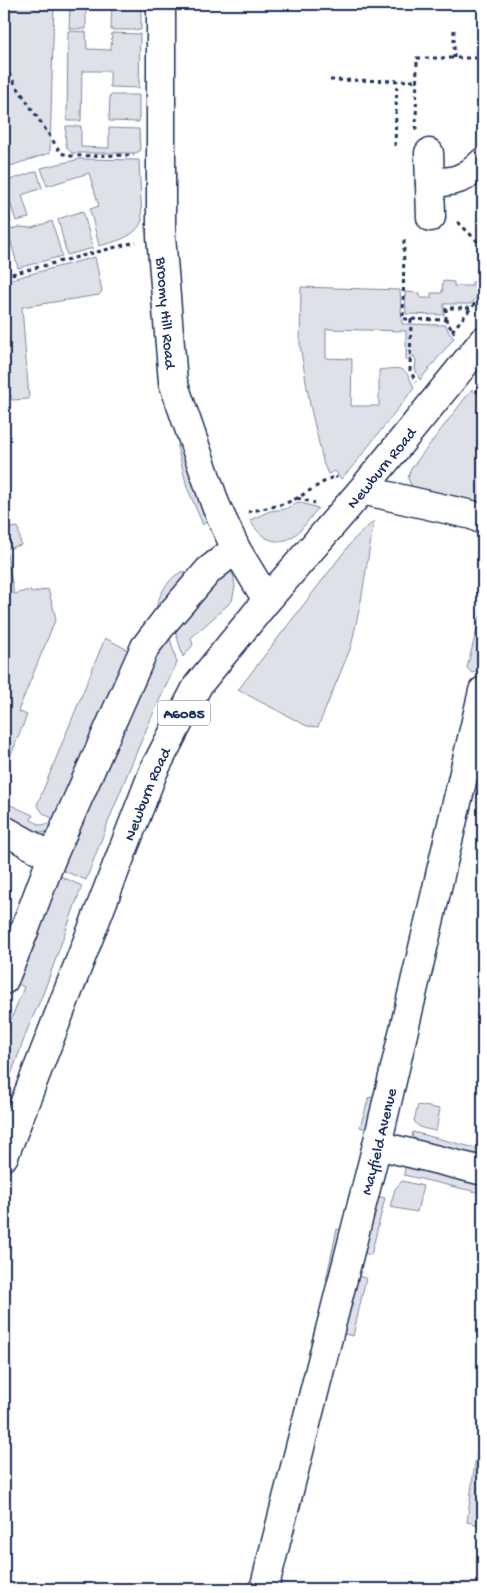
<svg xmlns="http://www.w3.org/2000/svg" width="487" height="1593" viewBox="0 0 487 1593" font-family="'Gochi Hand',sans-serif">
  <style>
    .green { fill: #dee1e7; stroke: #7c88a2 }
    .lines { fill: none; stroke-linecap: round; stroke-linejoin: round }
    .minor-casing { stroke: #1b2f5e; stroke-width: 31 }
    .major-casing { stroke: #1b2f5e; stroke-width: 31 }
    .path { stroke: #1b2f5e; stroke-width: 3; stroke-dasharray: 4 4; stroke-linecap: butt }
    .minor { stroke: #fff; stroke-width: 28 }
    .major { stroke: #fff; stroke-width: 28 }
    .labels { text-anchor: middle; stroke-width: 4; stroke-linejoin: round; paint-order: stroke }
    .shield { fill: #fff; stroke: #5f6d8e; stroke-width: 1 }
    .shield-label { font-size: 15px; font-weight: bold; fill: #1b2f5e }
    .street-label { font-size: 16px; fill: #1b2f5e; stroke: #fff }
  </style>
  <rect width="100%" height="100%" fill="#fff"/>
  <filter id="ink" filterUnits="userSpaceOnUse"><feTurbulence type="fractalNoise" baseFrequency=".02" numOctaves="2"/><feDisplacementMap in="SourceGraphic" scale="10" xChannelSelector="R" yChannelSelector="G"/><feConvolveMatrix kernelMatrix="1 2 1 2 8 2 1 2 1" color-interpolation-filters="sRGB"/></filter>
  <g filter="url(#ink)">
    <!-- green -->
    <g class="green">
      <polygon points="4,4 54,4 50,153 4,168"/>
      <polygon points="70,4 86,4 86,29 69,29"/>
      <polygon points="112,4 141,4 141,30 111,30"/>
      <polygon points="68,31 86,32 87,49 111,50 112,33 140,34 139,88 110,87 110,71 82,71 81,121 67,121"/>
      <polygon points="110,95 139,95 139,122 109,121"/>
      <path d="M66 126H81V147L109 148V128L139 129 140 151 136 153H72C63 147 66 136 66 126Z"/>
      <path d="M80 159 139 160 142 220C137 237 114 242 99 246L90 209 99 206 89 173 47 186 41 168Z"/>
      <polygon points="37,171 42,188 22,195 29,218 16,221 8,196 4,197 4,182"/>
      <polygon points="83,211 93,248 67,255 58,219"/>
      <polygon points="52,221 62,256 18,268 8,231 18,227 32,228"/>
      <polygon points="95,257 102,291 99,295 22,307 29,399 12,400 11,395 8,395 7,390 4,390 4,281"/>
      <polygon points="443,281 454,282 454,286 472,286 472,282 481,282 483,290 471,304 444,304 444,315 406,314 405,292 420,293 420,298 431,298 431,293 442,293"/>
      <path d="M301 287 400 290 402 324 446 325 449 333 454 338 420 380 415 369 416 361 414 356 406 360V331L326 329V358L352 359 351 406H379V370C403 367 405 366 414 388L353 466 341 479 335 471 328 474 324 465 310 405 300 345Z"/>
      <polygon points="472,389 483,399 483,504 412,488 408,478 411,469"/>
      <polygon points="177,446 180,446 205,514 207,521 203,525 187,487"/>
      <path d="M298 502 318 508C310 517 302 531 292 537 273 548 258 535 250 520L270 511 285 509Z"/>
      <polygon points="374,521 361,601 351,647 318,727 307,726 238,690 354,539"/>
      <polygon points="18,527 21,545 6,549 14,594 30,590 31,593 48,589 56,618 18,711 27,715 4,772 4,529"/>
      <polygon points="227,569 232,572 234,578 235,587 232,601 191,638 193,645 183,657 173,623"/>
      <path d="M184 571 188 573 155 612C158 597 168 576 184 571Z"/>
      <polygon points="483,605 483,650 479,671 472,673 467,668"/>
      <path d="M168 631 177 663C142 734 114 806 86 880L59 869 125 710Z"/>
      <polygon points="105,638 130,651 58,822 43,813 37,805"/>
      <path d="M4 790 10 792 6 803 33 815 31 820 41 825 47 824 53 828 51 832C35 835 17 822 4 815Z"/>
      <polygon points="58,875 82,886 43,994 28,1028 4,1094 4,1037 24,987 14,982"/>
      <polygon points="369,1097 378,1099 370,1130 360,1127"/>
      <path d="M418 1105 440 1109 436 1131C428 1129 418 1129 414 1121Z"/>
      <polygon points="413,1132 483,1150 483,1160 416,1140 412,1136"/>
      <polygon points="405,1167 416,1168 483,1183 483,1192 481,1193 404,1175"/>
      <polygon points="402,1181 423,1186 417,1212 390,1207 395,1189"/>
      <polygon points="377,1196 385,1198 371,1255 363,1253"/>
      <polygon points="337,1229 348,1231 335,1283 326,1280"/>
      <polygon points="356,1276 366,1278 353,1336 344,1334"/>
      <polygon points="483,1403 483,1526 467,1522"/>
    </g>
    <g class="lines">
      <defs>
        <g id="minor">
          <path id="s1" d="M161 4V236L173 382 216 506 236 549 267 600"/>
          <polyline points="429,153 431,217"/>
          <path d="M430 183C454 182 465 180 483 162"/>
          <polyline points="362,490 472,515 483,520"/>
          <polyline points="4,830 52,857"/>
          <polyline points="4,980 23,934 52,857 145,647 165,621 209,570 236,549"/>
          <polyline points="377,1145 483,1171"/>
          <path id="s2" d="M264 1589 377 1145 483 691"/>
        </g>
        <g id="major">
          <path id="s3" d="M4 1156 154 770 198 685 267 600 362 490 483 341"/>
        </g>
      </defs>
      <!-- minor casing -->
      <use href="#minor" class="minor-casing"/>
      <!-- major casing -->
      <use href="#major" class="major-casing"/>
      <!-- path -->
      <g class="path">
        <polyline points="454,58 454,29"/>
        <polyline points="4,67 61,153 71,156 134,155"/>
        <polyline points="330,80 417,81"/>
        <polyline points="416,130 417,58 483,58"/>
        <polyline points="395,146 397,81"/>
        <polyline points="458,222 483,247"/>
        <polyline points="404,240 403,319 446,320 454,333"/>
        <polyline points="4,276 136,242"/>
        <polyline points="411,319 410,370 416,382"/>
        <polyline points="446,320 446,308 471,308"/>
        <polyline points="452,331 483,294"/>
        <polyline points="476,390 483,396"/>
        <polyline points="297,498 315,503"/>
        <path d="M248 512C264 508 283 506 297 498 310 491 322 482 335 476L337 478"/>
      </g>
      <!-- minor -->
      <use href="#minor" class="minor"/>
      <!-- major -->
      <use href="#major" class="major"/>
    </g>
  </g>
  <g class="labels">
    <!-- shield labels -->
    <rect class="shield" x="158" y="700.5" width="52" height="25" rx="4"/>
    <g class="shield-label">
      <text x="184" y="718">A6085</text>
    </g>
    <!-- street labels -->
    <g class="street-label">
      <text dy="6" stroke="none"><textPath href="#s1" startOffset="309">Broomy Hill Road</textPath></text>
      <text dy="6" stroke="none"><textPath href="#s3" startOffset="794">Newburn Road</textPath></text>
      <text dy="6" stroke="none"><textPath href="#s3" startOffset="389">Newburn Road</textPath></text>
      <text dy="6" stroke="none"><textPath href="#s2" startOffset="462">Mayfield Avenue</textPath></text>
    </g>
  </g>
  <!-- margin -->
  <rect width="487" height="1593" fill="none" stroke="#fff" stroke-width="20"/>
  <rect x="10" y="10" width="467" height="1573" fill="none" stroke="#1b2f5e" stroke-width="2" filter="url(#ink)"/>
</svg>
